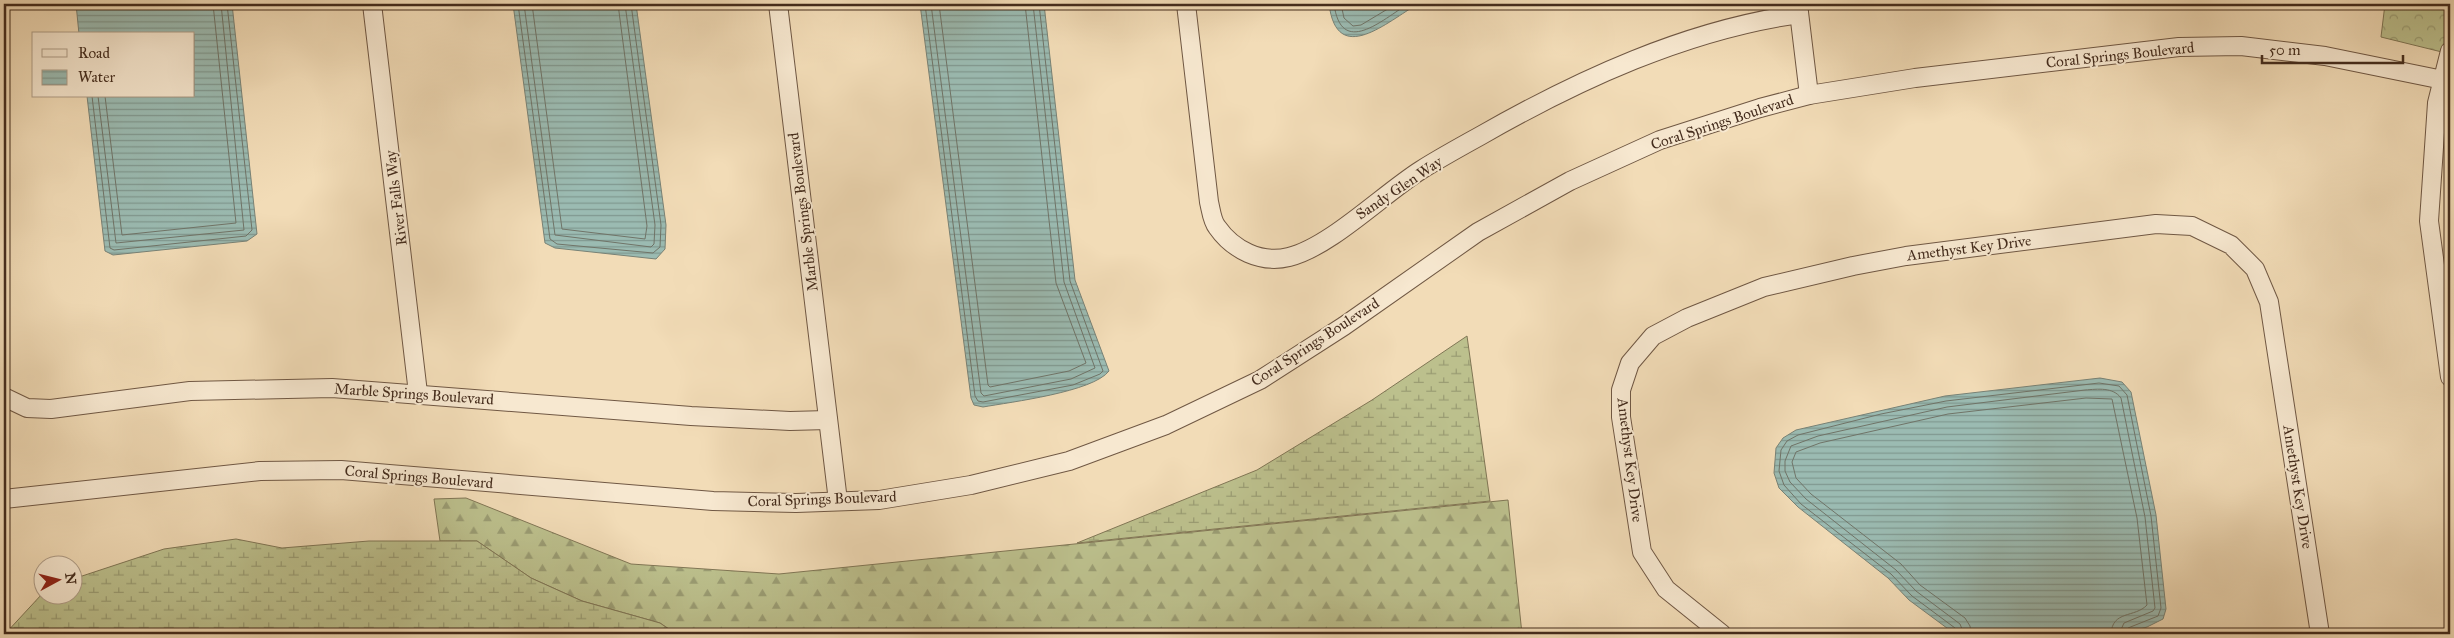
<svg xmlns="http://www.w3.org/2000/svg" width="2454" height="638" viewBox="0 0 2454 638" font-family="'IM FELL Great Primer',serif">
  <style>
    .forest { fill: url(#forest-firs); stroke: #807655 }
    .wetland { fill: url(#wetland-marsh); stroke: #807655 }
    .park { fill: url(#park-crowns); stroke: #807655 }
    .water { fill: url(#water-rules); stroke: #788276 }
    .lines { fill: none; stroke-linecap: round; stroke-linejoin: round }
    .shore { stroke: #707468; stroke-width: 1 }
    .minor-casing { stroke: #705844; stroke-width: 20 }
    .minor { stroke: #f7e8d0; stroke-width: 18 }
    .labels { text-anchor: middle; stroke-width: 4; stroke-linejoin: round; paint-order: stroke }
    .street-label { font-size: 15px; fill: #442c1d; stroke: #f7e8d0 }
  </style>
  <defs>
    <pattern id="forest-firs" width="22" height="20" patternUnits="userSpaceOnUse" patternTransform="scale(1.25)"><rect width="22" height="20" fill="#bcc08d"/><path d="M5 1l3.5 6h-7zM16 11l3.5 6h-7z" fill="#9a9c73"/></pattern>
    <pattern id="wetland-marsh" width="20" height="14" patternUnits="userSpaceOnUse" patternTransform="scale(1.25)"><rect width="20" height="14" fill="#bcc08d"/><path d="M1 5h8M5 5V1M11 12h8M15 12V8" fill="none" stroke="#9a9c73"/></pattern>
    <pattern id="park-crowns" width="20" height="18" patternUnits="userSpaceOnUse" patternTransform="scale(1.25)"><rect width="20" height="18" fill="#bcc08d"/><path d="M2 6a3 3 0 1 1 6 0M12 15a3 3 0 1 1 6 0" fill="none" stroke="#9a9c73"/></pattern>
    <pattern id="water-rules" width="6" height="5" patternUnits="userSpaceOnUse" patternTransform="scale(1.25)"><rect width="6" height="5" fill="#9bbbb2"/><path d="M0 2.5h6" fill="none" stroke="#809890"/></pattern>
  </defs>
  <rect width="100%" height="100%" fill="#f2dcb7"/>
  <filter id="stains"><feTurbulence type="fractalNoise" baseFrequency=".004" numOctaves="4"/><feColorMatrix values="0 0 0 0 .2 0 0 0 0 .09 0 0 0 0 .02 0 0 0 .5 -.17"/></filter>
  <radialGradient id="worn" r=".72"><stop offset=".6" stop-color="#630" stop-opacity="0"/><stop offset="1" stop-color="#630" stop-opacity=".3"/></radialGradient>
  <!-- forest -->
  <polygon class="forest" points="466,498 631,564 779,574 1508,500 1522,634 676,634 660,623 582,601 531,578 477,541 440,541 434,499"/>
  <!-- wetland -->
  <g class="wetland">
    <polygon points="1467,336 1490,501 1077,543 1257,470 1372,400"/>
    <polygon points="236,539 282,548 369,541 477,541 531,578 582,601 660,623 676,634 5,634 42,594 42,596 72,596 73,579 164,549"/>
  </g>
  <!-- park -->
  <polygon class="park" points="2385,4 2450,4 2450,54 2381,37"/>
  <!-- water -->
  <g class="water">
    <polygon points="76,4 232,4 257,234 247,241 113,255 105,251 87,96 194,96 194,34 79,34"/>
    <polygon points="513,4 636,4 666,225 665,249 656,259 555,248 545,243"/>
    <path d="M920 4H1044L1075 280 1109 371C1093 392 1011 402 983 407L974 405 971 398Z"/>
    <path d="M1329 4H1418C1388 21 1337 68 1329 4Z"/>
    <polygon points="2100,378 2122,382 2131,392 2156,515 2166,609 2163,619 2147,627 2122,634 1955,634 1909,600 1888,578 1798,507 1779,488 1774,473 1776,448 1783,438 1796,430 1945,396"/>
  </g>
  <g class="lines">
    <!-- shore -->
    <g class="shore">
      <polyline points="518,4 550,239 557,244 653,253 660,247 661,225 631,4"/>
      <polyline points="524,4 555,235 651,247 654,244 655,225 625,4"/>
      <polyline points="532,4 562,229 645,239 647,226 618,4"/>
      <polyline points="925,4 975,396 978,401 983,402 1073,385 1100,374 1103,371 1070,281 1039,4"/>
      <polyline points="931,4 981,393 984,396 1071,379 1095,368 1064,282 1033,4"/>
      <polyline points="939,4 988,385 990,387 1069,371 1086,363 1056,283 1025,4"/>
      <path d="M1334 4C1341 58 1382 20 1408 4"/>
      <polyline points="1341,4 1344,18 1353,26 1361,25 1396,4"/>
      <polyline points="92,96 110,248 114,250 246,236 252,230 227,4"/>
      <polyline points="98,96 116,243 244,230 221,4"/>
      <polyline points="105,96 122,235 236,223 213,4"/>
      <polyline points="1958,634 1955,628 1912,596 1891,574 1801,504 1784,485 1779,471 1781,450 1787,441 1798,435 1881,414 1946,401 2099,383 2119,386 2127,395 2151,516 2161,608 2158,616 2128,628 2125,634"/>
      <path d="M1964 634 1960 624 1916 591 1896 570 1806 499 1790 482 1785 471V461L1791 446 1818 436 1947 407 2085 390C2098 389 2113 387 2121 398L2145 517 2155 608 2153 611 2124 623 2119 634"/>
      <path d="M1971 634 1970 626 1965 618 1920 585 1901 564 1811 494 1796 478 1792 462 1796 452 1820 443 1948 414 2086 398 2112 399 2137 518 2147 605C2135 618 2112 610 2111 634"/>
    </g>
    <defs>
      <g id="minor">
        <polyline points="372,4 418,393"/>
        <polyline points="778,4 838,501"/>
        <path d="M1186 4 1209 202C1211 210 1212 221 1217 227 1233 250 1261 264 1289 257 1330 247 1383 194 1421 170 1440 158 1460 147 1480 136 1578 80 1686 30 1799 14"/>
        <polyline points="1798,4 1809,95"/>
        <polyline points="2450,51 2437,103 2429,221 2450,377"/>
        <polyline points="4,397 27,408 51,409 190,391 332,388 691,416 790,421 828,420"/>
        <polyline points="4,499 260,471 341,470 713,501 796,503 879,500 971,485 1069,461 1166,425 1260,380 1344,326 1478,232 1570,181 1660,140 1760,108 1809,95 1915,78 2179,47 2241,46 2325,56 2443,80"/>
        <polyline points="1722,634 1666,589 1642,552 1621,417 1621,390 1630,363 1653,336 1687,318 1764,287 1853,266 1906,256 2156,224 2192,226 2231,245 2255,269 2269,302 2320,634"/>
      </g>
    </defs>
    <!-- minor casing -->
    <use href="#minor" class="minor-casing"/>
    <!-- minor -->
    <use href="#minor" class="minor"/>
  </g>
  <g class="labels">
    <!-- street labels -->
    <g class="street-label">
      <text transform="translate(2120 55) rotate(-6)" y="5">Coral Springs Boulevard</text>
      <text transform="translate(1722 122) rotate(-18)" y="5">Coral Springs Boulevard</text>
      <text transform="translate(1399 188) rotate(-34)" y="5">Sandy Glen Way</text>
      <text transform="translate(396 198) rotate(-97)" y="5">River Falls Way</text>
      <text transform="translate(803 212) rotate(-97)" y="5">Marble Springs Boulevard</text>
      <text transform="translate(1969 248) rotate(-7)" y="5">Amethyst Key Drive</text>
      <text transform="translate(1315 342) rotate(-33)" y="5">Coral Springs Boulevard</text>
      <text transform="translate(414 394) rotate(4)" y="5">Marble Springs Boulevard</text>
      <text transform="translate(1630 460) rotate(83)" y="5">Amethyst Key Drive</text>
      <text transform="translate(419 477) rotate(5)" y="5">Coral Springs Boulevard</text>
      <text transform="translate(2298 487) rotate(81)" y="5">Amethyst Key Drive</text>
      <text transform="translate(822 499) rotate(-2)" y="5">Coral Springs Boulevard</text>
    </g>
  </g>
  <!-- margin -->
  <rect width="2454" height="638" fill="none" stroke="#f2dcb7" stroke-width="20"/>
  <rect x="5" y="5" width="2444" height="628" fill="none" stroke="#442c1d" stroke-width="2.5"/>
  <rect x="10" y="10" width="2434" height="618" fill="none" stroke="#442c1d"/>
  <!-- legend -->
  <rect x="32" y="32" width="162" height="65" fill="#f7e8d0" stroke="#af9d88"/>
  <rect x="42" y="49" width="25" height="8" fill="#f7e8d0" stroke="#af9d88"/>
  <text x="78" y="58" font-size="15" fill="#442c1d">Road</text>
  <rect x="42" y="70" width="25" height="15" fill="url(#water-rules)" stroke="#af9d88"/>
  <text x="78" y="82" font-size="15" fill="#442c1d">Water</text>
  <!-- north arrow -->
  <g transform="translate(58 580) rotate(83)"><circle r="24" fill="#f7e8d0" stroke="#af9d88"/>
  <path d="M0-4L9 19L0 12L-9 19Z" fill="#8f2418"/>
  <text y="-8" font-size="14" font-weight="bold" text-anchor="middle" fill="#442c1d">N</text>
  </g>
  <!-- scale -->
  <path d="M2262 55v8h141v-8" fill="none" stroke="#442c1d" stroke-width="2.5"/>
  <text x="2269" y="55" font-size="15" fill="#442c1d" stroke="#f7e8d0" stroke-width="4" paint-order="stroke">50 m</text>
  <rect width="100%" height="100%" filter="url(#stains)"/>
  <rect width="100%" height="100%" fill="url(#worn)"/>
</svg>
